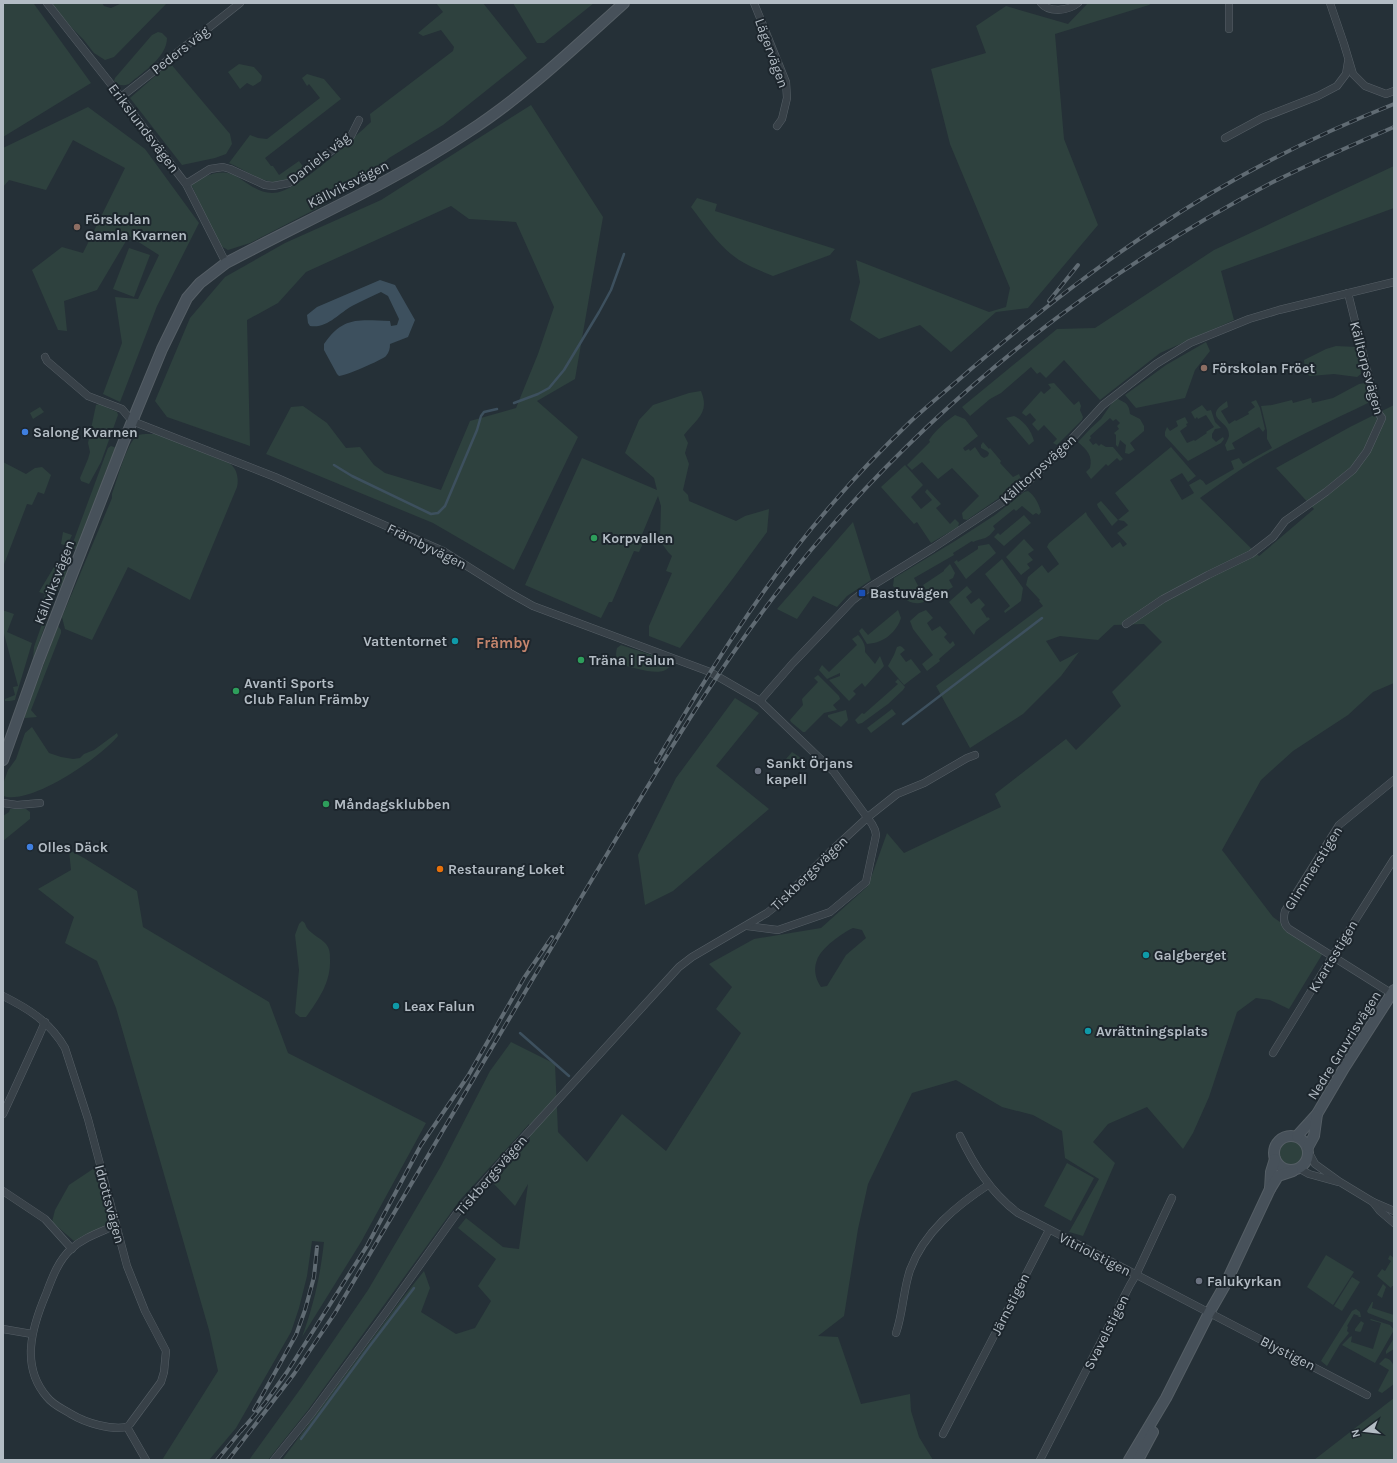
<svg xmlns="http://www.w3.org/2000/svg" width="1397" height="1463" viewBox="0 0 1397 1463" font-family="Karla,sans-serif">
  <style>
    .green { fill: #2e413e; fill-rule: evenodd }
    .water { fill: #3d505e }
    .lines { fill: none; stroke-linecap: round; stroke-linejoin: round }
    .stream { stroke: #3d505e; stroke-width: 2.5 }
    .street-casing { stroke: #565f66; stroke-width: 8 }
    .secondary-casing { stroke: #565f66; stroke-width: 12 }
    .street { stroke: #384148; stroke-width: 7 }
    .secondary { stroke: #47515a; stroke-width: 10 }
    .rail-casing { stroke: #606b73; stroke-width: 4 }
    .rail { stroke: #1d262d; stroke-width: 2.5; stroke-dasharray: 8; stroke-linecap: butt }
    .education-dot { fill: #8d6e63; stroke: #1d262d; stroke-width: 1.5 }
    .shop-dot { fill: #3f7fe0; stroke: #1d262d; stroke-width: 1.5 }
    .leisure-dot { fill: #2e9e5b; stroke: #1d262d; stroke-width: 1.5 }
    .transit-dot { fill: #1a4fb4; stroke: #1d262d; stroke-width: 1.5 }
    .culture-dot { fill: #0f9aa8; stroke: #1d262d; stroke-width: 1.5 }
    .worship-dot { fill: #6b7280; stroke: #1d262d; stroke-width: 1.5 }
    .food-dot { fill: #e8710a; stroke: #1d262d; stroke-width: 1.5 }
    .labels { text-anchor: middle; stroke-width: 4; stroke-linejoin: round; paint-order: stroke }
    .street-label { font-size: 14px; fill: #b3bcc4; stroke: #1d262d }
    .poi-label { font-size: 14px; font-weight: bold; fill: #b3bcc4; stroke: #1d262d; text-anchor: start }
    .neighbourhood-label { font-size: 15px; font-weight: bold; fill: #c5856d; stroke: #1d262d }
  </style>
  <rect width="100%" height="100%" fill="#253037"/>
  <!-- green -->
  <g class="green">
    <polygon points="3,3 34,4 91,83 3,137"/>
    <polygon points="51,3 102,3 104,6 111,8 122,3 167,3 114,57 105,60 94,53 83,39 72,28"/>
    <path d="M436 3H483L527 58 443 125 389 158 362 182 314 210 250 243 228 250 219 245 191 184C202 177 218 169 231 174 235 175 239 178 242 180 251 186 261 193 272 193 296 194 352 139 371 122L370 114 453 51 454 47 441 30 423 36 418 33 443 12Z"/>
    <polygon points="513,3 594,3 544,43 537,43"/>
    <polygon points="1088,3 1152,3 1149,5 1055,34 1064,139 1098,225 1028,308 996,312 951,352 920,325 879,339 850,320 860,282 856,260 989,312 1006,307 1010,288 950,144 931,69 986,53 976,26 1006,6 1068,24"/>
    <path d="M158 32 162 33 167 38C167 57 143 72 129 84 123 86 119 86 114 81L115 78 152 35Z"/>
    <polygon points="170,63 230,134 232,144 226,154 215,158 182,165 130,98"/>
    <polygon points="239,64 254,67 262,76 261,81 253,86 247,83 240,89 228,72"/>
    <path d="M307 74 324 79 341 99 265 158 271 166H273L279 175 299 161 304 168C299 171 294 176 289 179 269 190 247 170 229 163L250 135 258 138 267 139 320 98 309 84 307 86 302 78Z"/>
    <polygon points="531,105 603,217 575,379 537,401 578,437 514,570 433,523 266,454 291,407 303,406 327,423 346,448 360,447 374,465 385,473 441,490 470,421 516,408 538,354 554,307 516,222 469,219 451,206 306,272 278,303 247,320 250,446 167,417 155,401 190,318 225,277 285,243 381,200"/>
    <polygon points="88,107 145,149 199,223 157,306 120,402 103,394 122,343 115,297 138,299 159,255 129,236 97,290 64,301 67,331 58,330 32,270 62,247 83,253 125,168 73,140 46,190 9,180 3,187 3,148"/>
    <polygon points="1394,166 1394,208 1221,271 1234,320 1160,353 1100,400 1064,360 1046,378 1040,372 1037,374 1031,367 1001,393 990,399 970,416 962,407 1057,329 1095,328 1214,250"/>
    <path d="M697 198 717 204 715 211 835 249 830 255 773 276C761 271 750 267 739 260 719 247 705 225 691 207Z"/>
    <polygon points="129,248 150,255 134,297 113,289"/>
    <polygon points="1206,342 1210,351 1195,370 1185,398 1136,408 1125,395 1166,365"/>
    <polygon points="1336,346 1357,347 1360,359 1361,374 1357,377 1334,374 1310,376 1305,373 1304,360 1326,349"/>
    <polygon points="1054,383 1074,405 1079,401 1081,406 1080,410 1083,417 1082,420 1057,445 1053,443 1057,439 1044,425 1038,431 1032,424 1036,420 1030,413 1026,416 1022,413 1023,411 1041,391 1044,394 1051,388 1048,384"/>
    <path d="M1365 383 1369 394 1368 403C1325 424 1280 444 1240 470 1226 479 1213 489 1200 498L1259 556 1314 509 1276 468 1350 427 1394 405V683L1373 692 1348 715 1293 751 1261 780 1222 850 1273 917 1323 953 1289 1009 1270 1000 1256 998 1237 1012 1209 1097 1193 1133 1183 1149 1147 1107 1108 1124 1093 1142 1115 1163 1083 1236 1069 1232 1099 1179 1065 1158 1062 1131 1033 1115 1002 1107 956 1080 912 1093 868 1184 858 1229 844 1316 818 1336 838 1337 861 1404 910 1394 911 1411 919 1437 933 1460H282L401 1300 424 1271 430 1288 421 1312 456 1334 475 1328 491 1301 478 1286 496 1259 458 1228 466 1218 503 1247 519 1249 528 1184 515 1206 493 1183 530 1141 529 1124 460 1200 308 1410 268 1460H249L301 1388 368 1290 441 1166 490 1071 511 1042 555 1064 558 1132 587 1162 622 1114 666 1151 741 1033 716 1009 732 987 709 964 754 939 821 928 868 886 887 833 904 853 1001 807 995 794 1066 739 1076 750 1121 706 1112 692 1162 642 1144 624 1114 625 1098 640 1060 636 1046 641 1060 662 1079 652 1061 676 1023 714 970 748 936 686 1043 606 1039 601 1040 600 1026 585 1028 577 1042 565 1048 573 1059 564 1047 547 1049 543 1086 512 1087 515 1112 548 1120 542 1123 547 1127 544 1117 533 1128 525 1124 521 1118 520 1112 526 1098 507 1097 504 1101 501 1118 520 1129 511 1115 493 1171 447 1196 476 1188 482 1182 473 1170 480 1182 500 1194 493 1189 485 1200 479 1203 481 1206 485 1234 469 1231 461 1239 458 1243 464 1272 448 1267 439V431L1261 406 1272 405 1292 400 1293 403 1311 398 1312 403 1333 398 1359 384ZM853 928 862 930 866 938 846 955 827 986 821 987C816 980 813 970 817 960 821 948 842 933 853 928Z"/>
    <path d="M701 391C710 413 697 418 684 435L688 443 685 453 689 464 683 490 688 495 689 501 736 521 745 516 769 509 767 532 734 577 680 648 649 636V626L672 573 666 571 672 556 668 552 660 541 661 506 658 496 641 537 645 539 639 552 634 551 612 602H609L601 618 525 585 582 458 657 490 654 478 625 453 639 420 653 405 689 393Z"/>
    <path d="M1118 399C1126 403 1129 404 1130 414L1140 419 1144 426V431L1130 443 1135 450 1129 454 1125 453 1126 445 1120 440 1118 447 1116 445V435L1114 433 1119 429 1117 426 1120 423 1116 419 1113 421 1110 418 1090 436 1091 438 1089 440 1093 445 1096 443 1099 446 1101 444 1106 447H1113L1123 459 1120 461 1117 458 1108 466 1106 464 1091 479 1086 472 1090 468C1093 456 1087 450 1078 442L1091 428 1101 419 1114 400Z"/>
    <path d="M1256 400 1260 408 1265 429 1263 432 1259 427 1232 443 1235 449 1227 451 1225 445C1226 443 1228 439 1229 436 1231 420 1200 419 1227 401L1228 407 1221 411 1229 424 1235 420 1236 421 1249 414 1248 412 1255 407 1251 402Z"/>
    <polygon points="99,404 117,412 118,415 101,462 89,484 81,481 80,478 88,459 90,452 88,443 96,405"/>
    <polygon points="1202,405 1207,411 1211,410 1215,422 1221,428 1215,429 1212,434 1212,438 1216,442 1223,437 1224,439 1221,443 1188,461 1165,436 1165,432 1167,427 1170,431 1178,426 1176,421 1185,417 1188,423 1186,424 1187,426 1180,431 1187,443 1194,440 1195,441 1207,433 1206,432 1214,427 1206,415 1198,419 1197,417 1195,419 1191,412"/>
    <polygon points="40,407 44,412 33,419 30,413"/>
    <path d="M955 415 965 419 978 436 963 448 965 451 969 449 970 451 975 447 981 456 984 458 988 456 989 453 987 451 981 448V445L983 442 989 449 990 448 1001 461 1000 463 1013 477 1019 474 1021 479 1018 485 967 520 963 519 962 513 979 496 952 468 938 479 922 462 912 470 907 465 930 442 929 440C936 430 945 422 955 415Z"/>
    <path d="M1014 416C1024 421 1031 430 1034 441L1029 445 1006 418Z"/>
    <path d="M149 434H156L229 463C237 468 239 479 237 487L190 600 128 567 92 640 65 629 62 617 112 498V494C117 481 126 444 137 436 140 434 145 434 149 434Z"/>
    <path d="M111 446 117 448C109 461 104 476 99 491 91 510 82 529 79 550L71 548 108 448Z"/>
    <polygon points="3,462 26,474 35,468 42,467 51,475 44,494 38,492 32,505 27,504 3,567"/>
    <polygon points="905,465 923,485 911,497 921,509 932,500 925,492 927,489 941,504 936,508 950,524 955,519 959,523 958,527 931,543 917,522 914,524 881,487"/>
    <path d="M1028 491C1035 496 1039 504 1041 512L1039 515 1036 513 1033 515 1022 506 1016 511 1014 509 993 526 995 529C986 541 984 537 973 542L972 541 953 553 954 555 914 578 925 599 924 602C908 607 903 596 893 586L894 578 955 541 995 515 1024 492Z"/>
    <polygon points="1024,515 1031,523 1004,546 994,537 998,533 1000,535"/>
    <polygon points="853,522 871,580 847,596 837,607 813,596 797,619 777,609"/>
    <polygon points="63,532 72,535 67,546 61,544"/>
    <polygon points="1024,539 1034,550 1028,554 1033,560 1027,564 1030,568 1021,575 1006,557"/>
    <polygon points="989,544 996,553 966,579 954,562 957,560 958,562 978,549 978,546"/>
    <polygon points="1002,559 1023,588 1021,601 1005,613 1004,611 1010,606 985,574"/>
    <polygon points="950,564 955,573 953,578 949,580 953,587 932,599 923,585 944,571 944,570"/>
    <polygon points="54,567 59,567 47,601 43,600 45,594 39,592"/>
    <polygon points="64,568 67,571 66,576 56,595 54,593"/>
    <polygon points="967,586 972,592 966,597 971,604 979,598 985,605 981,609 987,618 988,617 990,619 976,630 974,635 949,602"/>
    <path d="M898 610 901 618C898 628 890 637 880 641 876 643 872 643 867 644L859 631 862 628 868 635Z"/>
    <polygon points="926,610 933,618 927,623 932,631 940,626 947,634 944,637 950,644 953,641 955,645 939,659 940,661 927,671 922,664 933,655 913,629 910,621 919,613"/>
    <polygon points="3,611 5,611 14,614 7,632 32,643 16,696 15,700 10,701 5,701 5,699 15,695 13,687 18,686 3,630"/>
    <polygon points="43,621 46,623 33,659 34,647"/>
    <polygon points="58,626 61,630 61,633 31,710 37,717 25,718 24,717"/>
    <path d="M858 635C862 639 866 645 865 652L875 664 880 656 884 666 865 687 862 683 853 691 856 694 849 701 829 680 840 676V673L827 679 819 670 822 665 829 672 857 645 852 639Z"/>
    <path d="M621 645 667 660 669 667C661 678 634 667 622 665 616 661 615 655 617 648Z"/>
    <polygon points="900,646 902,647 905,650 900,654 906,662 911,659 921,672 904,685 888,666 894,655 897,647"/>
    <polygon points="818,675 839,696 840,699 833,705 837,710 824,713 805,732 803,732 791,722 790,720 803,705 802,699 818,682 814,678"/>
    <polygon points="898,679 905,687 903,690 888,704 862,723 858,724 855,720 862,713 864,714 898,684 895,682"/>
    <polygon points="735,698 759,713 716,766 769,809 673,891 645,905 638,855 676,778"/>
    <polygon points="892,709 896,714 871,733 867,728"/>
    <polygon points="846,710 848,720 841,727 828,717 828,715"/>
    <path d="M32 727 49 753 61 757 73 759 80 758 84 754 94 750 117 733 118 736C101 757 30 806 3 796V784L8 770 16 759 25 733Z"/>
    <polygon points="792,752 801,758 793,769 787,765 789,761 786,759"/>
    <polygon points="10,809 26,809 30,812 30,819 3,841 3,816 9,812"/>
    <path d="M69 850 84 858 137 891 143 927 269 1002 288 1053 426 1123 361 1242 302 1337C314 1304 320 1277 324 1242L312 1241 307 1276 299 1308 291 1332 236 1428 209 1460H162L218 1371 209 1330 116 1008 97 961 65 943 74 917 38 889 71 870Z"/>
    <path d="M302 921C306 923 305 925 307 928 312 935 321 938 326 944 330 949 330 954 330 959 331 982 319 999 306 1017H300L295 1013 299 970 295 935 299 924Z"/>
    <circle cx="1291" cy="1154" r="13"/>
    <polygon points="1067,1163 1094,1178 1071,1221 1044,1206"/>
    <polygon points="96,1167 111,1225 74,1241 52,1222 55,1210 69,1185"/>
    <polygon points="1326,1255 1354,1272 1333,1305 1307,1287"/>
    <polygon points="1390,1255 1394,1258 1394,1286 1392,1286 1391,1288 1377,1276 1382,1269 1385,1271 1391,1261 1388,1259"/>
    <polygon points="1352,1277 1360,1282 1342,1311 1334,1306"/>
    <polygon points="1383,1284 1386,1287 1382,1298 1377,1295"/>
    <polygon points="1372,1302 1373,1302 1372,1308 1394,1315 1394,1323 1368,1313 1367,1311"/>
    <polygon points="1356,1309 1360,1312 1361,1317 1358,1317 1359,1316 1354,1314 1347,1326 1348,1327 1347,1331 1349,1333 1340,1344 1327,1366 1321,1361 1352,1311"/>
    <polygon points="1371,1319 1390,1325 1394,1330 1375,1363 1342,1345 1350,1337 1352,1336 1351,1342 1373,1349 1381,1323 1370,1320"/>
    <polygon points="1361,1321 1364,1323 1361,1331 1360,1332 1355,1331 1355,1329"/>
    <polygon points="1394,1338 1394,1349 1386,1354 1386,1351"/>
    <path d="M1385 1358C1397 1360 1394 1375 1394 1384L1382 1393 1378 1391 1389 1370 1379 1364Z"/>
    <polygon points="1394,1398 1394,1460 1314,1460"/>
  </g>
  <!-- water -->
  <path class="water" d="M380 280 395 285 415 320 408 337 390 344C390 349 389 352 386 356 382 360 345 376 339 376L337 374 324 350V344C343 316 359 320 390 321L391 326 397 325 399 319 388 296 381 292C371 297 361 301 352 306 339 313 327 329 310 326L308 323 307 315 317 307Z"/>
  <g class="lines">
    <!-- stream -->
    <g class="stream">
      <polyline points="514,403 538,394 549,388 564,370 599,312 611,290 624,254"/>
      <polyline points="334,465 352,476 431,514 438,513 445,506 477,430 481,416 484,412 497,409"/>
      <polyline points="903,724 1042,618"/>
      <polyline points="520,1033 569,1076"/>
      <polyline points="301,1439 369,1347 414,1288"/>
    </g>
    <defs>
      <g id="street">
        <polyline points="47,3 114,88 179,175 186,184 226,263"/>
        <polyline points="754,3 786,82 787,98 782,119 777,126"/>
        <path d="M1041 3C1049 13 1068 11 1078 3"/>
        <polyline points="1330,3 1344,44 1353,74 1365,86 1386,94 1394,91"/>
        <polyline points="1229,29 1229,3"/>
        <polyline points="121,97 240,3"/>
        <polyline points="1225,138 1262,118 1318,96 1337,86 1346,74 1348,62"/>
        <polyline points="186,184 210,169 223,167 230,169 265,185 273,186 289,183 351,136 359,120"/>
        <polyline points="45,357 47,361 88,396 122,409 132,421 275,477 443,551 510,593 533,606 710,672 760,701 833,771 872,824 875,830 876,835 866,882 830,912 778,930 747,926"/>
        <polyline points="1126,624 1163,599 1208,575 1251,554 1273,537 1285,521 1326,492 1353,470 1367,451 1382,418 1379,414 1373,394 1348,293"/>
        <polyline points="760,701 793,663 853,600 870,587 933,548 1007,499 1024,486 1069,442 1103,405 1156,364 1190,343 1249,319 1279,310 1394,282"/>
        <path d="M1394 780 1339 825 1285 911C1283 918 1283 924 1289 929L1394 995"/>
        <polyline points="3,803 17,805 40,803"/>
        <path d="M3 996C29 1009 50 1022 65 1048L88 1119 127 1266 145 1311 166 1351 164 1372 161 1382 130 1424 127 1427"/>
        <polyline points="1273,1053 1332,957 1394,859"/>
        <polyline points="3,1114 38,1038 45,1022"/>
        <path d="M960 1136C974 1165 991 1193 1018 1213L1367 1395"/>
        <polyline points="1309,1153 1315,1164 1340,1182 1373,1202 1394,1211"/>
        <polyline points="1300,1169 1309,1174 1338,1182"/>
        <polyline points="3,1191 45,1219 72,1249"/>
        <polyline points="1373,1202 1380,1211 1394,1223"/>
        <path d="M116 1225C101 1232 84 1237 71 1249 58 1261 52 1278 46 1294 32 1327 20 1366 47 1397 53 1405 63 1409 71 1414 86 1423 110 1430 127 1427"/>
        <polyline points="3,1329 32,1334"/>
        <path d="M896 1333C903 1313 903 1291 910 1270 924 1232 956 1206 988 1185"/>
        <polyline points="127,1427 146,1460"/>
        <polyline points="943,1434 1049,1230"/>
        <polyline points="274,1460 312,1413 387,1311 457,1213 503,1160 679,967 692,957 767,913 777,905 830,852 868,817 897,794 924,783 967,758 975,755"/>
        <polyline points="1040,1460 1130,1285 1136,1275 1172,1198"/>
      </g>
      <g id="secondary">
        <path d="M3 760 38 662 122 446 162 349 187 298 200 283 226 263C307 220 391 183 468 132 525 95 574 48 624 3"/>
        <circle cx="1291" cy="1153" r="17"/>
        <polyline points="1297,1136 1317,1114 1344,1068 1394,990"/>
        <polyline points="1308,1147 1314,1136 1317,1114"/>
        <polyline points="1270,1189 1271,1172 1275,1159"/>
        <polyline points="1129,1460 1166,1398 1209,1313 1225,1285 1270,1189 1278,1176 1293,1171"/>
        <polyline points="1138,1460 1153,1432"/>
      </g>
    </defs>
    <!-- street casing -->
    <use href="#street" class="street-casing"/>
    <!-- secondary casing -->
    <use href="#secondary" class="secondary-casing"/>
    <!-- street -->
    <use href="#street" class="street"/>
    <!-- secondary -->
    <use href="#secondary" class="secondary"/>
    <defs>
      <g id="rail">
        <polyline points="1049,301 1078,265"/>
        <path d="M656 762C709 672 764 582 833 503 857 475 883 448 910 422 929 404 951 387 971 369 1030 319 1091 270 1156 228 1230 178 1311 137 1394 104"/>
        <polyline points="254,1410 296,1335 305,1310 314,1277 317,1247"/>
        <polyline points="241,1431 265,1403 287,1372 329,1306 367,1246 421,1145 468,1076 524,978 552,937"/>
        <polyline points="217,1460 244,1427"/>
        <path d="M228 1460 294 1374 335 1313C418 1172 502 1031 585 891 655 774 723 655 811 550 938 398 1099 272 1275 181 1314 162 1354 144 1394 127"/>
      </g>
    </defs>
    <!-- rail casing -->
    <use href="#rail" class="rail-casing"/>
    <!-- rail -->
    <use href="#rail" class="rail"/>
  </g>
  <!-- markers -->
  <g class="education-dot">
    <circle cx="77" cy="227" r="4"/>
    <circle cx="1204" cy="368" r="4"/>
  </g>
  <g class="shop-dot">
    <circle cx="25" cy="432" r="4"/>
    <circle cx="30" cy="847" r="4"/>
  </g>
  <g class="leisure-dot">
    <circle cx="594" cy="538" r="4"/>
    <circle cx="581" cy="660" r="4"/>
    <circle cx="236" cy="691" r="4"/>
    <circle cx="326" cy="804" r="4"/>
  </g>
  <rect class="transit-dot" x="858" y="589" width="8" height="8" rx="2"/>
  <g class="culture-dot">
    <circle cx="455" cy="641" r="4"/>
    <circle cx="1146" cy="955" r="4"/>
    <circle cx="396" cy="1006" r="4"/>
    <circle cx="1088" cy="1031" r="4"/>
  </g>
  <g class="worship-dot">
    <circle cx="758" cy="771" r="4"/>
    <circle cx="1199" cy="1281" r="4"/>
  </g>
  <circle class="food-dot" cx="440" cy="869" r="4"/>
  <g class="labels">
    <!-- street labels -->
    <g class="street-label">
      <text transform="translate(180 50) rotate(-38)" y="5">Peders väg</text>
      <text transform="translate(772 53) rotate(70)" y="5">Lägervägen</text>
      <text transform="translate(144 128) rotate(53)" y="5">Erikslundsvägen</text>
      <text transform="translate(319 158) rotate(-38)" y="5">Daniels väg</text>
      <text transform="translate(348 184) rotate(-27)" y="5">Källviksvägen</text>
      <text transform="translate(1367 368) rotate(75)" y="5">Källtorpsvägen</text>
      <text transform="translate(1038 469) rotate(-42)" y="5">Källtorpsvägen</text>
      <text transform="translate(427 546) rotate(26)" y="5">Främbyvägen</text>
      <text transform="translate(54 582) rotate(-69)" y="5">Källviksvägen</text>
      <text transform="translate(1313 868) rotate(-58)" y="5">Glimmerstigen</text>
      <text transform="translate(809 873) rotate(-44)" y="5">Tiskbergsvägen</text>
      <text transform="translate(1333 956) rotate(-59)" y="5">Kvartsstigen</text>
      <text transform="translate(1344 1045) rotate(-58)" y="5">Nedre Gruvrisvägen</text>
      <text transform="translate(491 1175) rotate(-49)" y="5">Tiskbergsvägen</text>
      <text transform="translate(110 1204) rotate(75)" y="5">Idrottsvägen</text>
      <text transform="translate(1095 1254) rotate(27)" y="5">Vitriolstigen</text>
      <text transform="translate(1010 1304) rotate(-63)" y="5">Järnstigen</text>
      <text transform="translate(1106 1332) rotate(-63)" y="5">Svavelstigen</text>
      <text transform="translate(1288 1353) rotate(27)" y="5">Blystigen</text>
    </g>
    <!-- poi labels -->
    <g class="poi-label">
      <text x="85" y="224">Förskolan<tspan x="85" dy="16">Gamla Kvarnen</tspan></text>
      <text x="1212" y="373">Förskolan Fröet</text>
      <text x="33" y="437">Salong Kvarnen</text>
      <text x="602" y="543">Korpvallen</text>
      <text x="870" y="598">Bastuvägen</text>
      <text x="447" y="646" text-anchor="end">Vattentornet</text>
      <text x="589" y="665">Träna i Falun</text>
      <text x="244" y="688">Avanti Sports<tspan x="244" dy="16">Club Falun Främby</tspan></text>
      <text x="766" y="768">Sankt Örjans<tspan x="766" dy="16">kapell</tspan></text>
      <text x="334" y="809">Måndagsklubben</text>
      <text x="38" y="852">Olles Däck</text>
      <text x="448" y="874">Restaurang Loket</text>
      <text x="1154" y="960">Galgberget</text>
      <text x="404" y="1011">Leax Falun</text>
      <text x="1096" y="1036">Avrättningsplats</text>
      <text x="1207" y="1286">Falukyrkan</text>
    </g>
    <!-- neighbourhood labels -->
    <g class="neighbourhood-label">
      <text x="503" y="648">Främby</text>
    </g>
  </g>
  <!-- border -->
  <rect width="1397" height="1463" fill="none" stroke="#b3bcc4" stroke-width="8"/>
  <!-- north arrow -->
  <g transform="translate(1365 1431) rotate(255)" stroke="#1d262d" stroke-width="3" paint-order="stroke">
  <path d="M0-3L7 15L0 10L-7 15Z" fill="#b3bcc4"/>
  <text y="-6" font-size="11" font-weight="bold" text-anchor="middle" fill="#b3bcc4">N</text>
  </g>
</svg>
